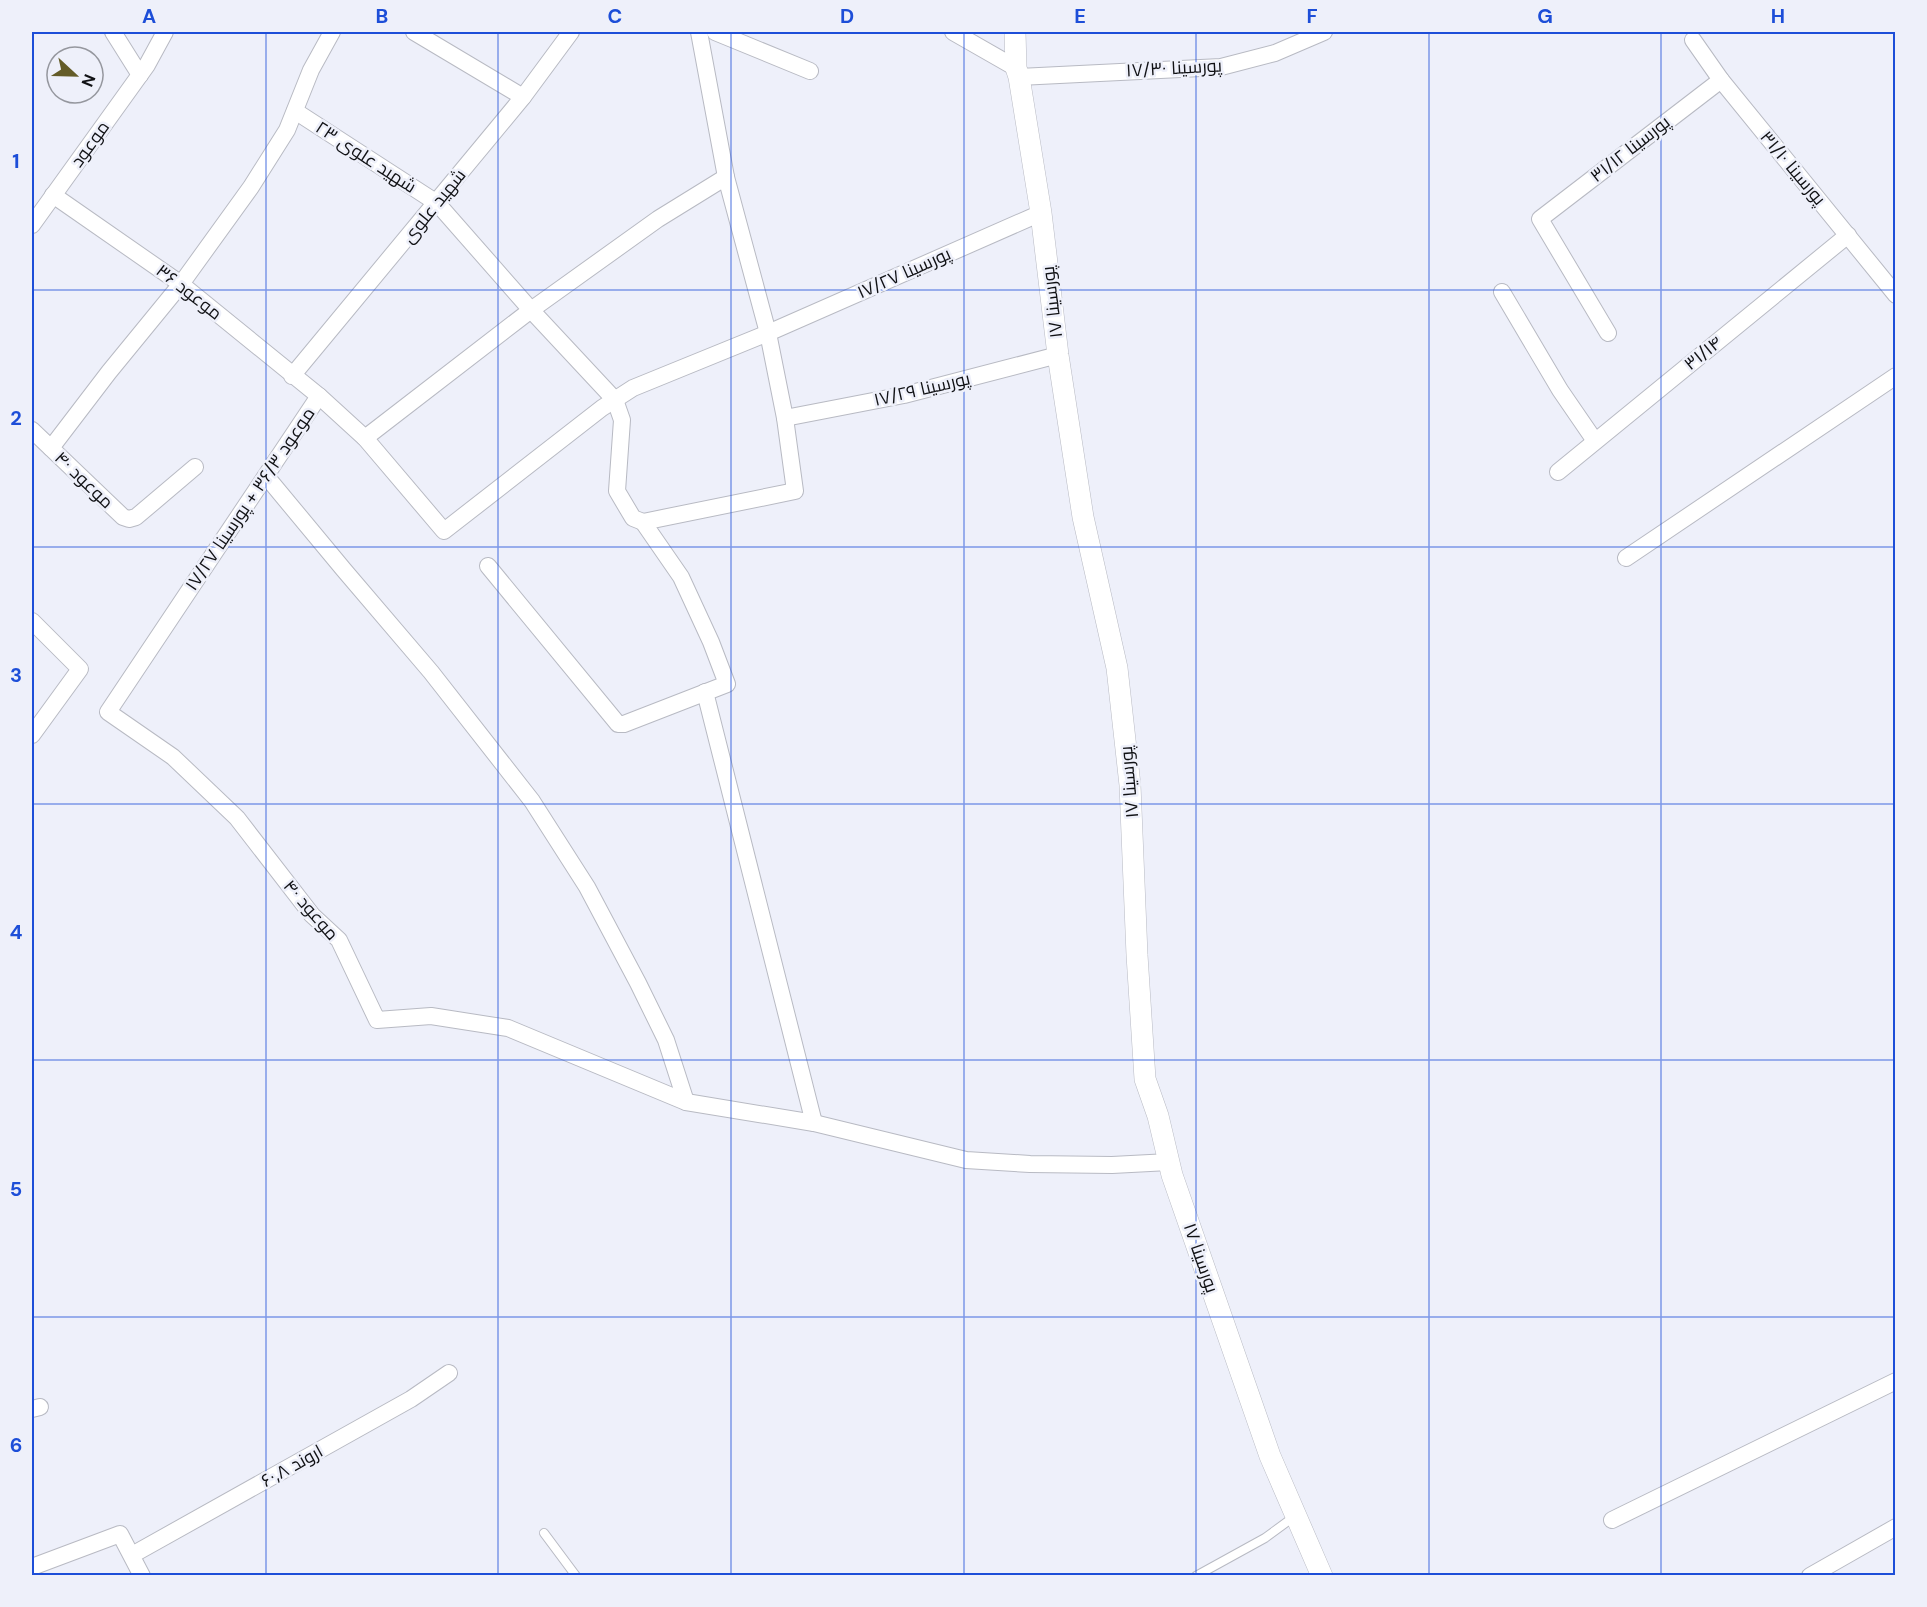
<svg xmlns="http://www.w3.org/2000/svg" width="1927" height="1607" viewBox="0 0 1927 1607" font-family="'DM Sans',Cairo,sans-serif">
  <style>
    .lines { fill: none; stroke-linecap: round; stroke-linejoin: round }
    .service-casing { stroke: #b8bac3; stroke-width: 10 }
    .minor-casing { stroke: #b8bac3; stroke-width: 18 }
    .tertiary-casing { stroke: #b8bac3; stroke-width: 22 }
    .service { stroke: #fff; stroke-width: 8 }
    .minor { stroke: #fff; stroke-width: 16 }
    .tertiary { stroke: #fff; stroke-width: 21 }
    .grid { fill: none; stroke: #1d4ed8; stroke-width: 1.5; stroke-opacity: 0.55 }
    .labels { text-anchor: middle; stroke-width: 5; stroke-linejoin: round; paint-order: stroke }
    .street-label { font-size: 18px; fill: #101114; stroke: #eef0fa }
    .neatline { fill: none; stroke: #1d4ed8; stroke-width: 2 }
    .grid-label { font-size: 20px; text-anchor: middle; font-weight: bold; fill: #1d4ed8 }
  </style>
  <rect width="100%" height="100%" fill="#eef0fa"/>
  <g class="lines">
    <defs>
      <g id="service">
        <polyline points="544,1533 576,1576"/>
        <polyline points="1196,1576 1265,1538 1295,1516"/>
      </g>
      <g id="minor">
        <polyline points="113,32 140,75"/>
        <polyline points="414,32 523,97"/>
        <polyline points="715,32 810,71"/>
        <polyline points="953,32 1016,68"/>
        <polyline points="1693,40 1721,80 1896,295"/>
        <polyline points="1019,77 1221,67 1275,53 1324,32"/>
        <polyline points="295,111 437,203 531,310 615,400 622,420 617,491 633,518 643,522"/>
        <polyline points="53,195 181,284 319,396 365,438 444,531 602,408 633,388 768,333 1041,213"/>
        <polyline points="32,225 147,65 165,32"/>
        <polyline points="1502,292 1560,390 1595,441"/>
        <polyline points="1608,333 1540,219 1721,80"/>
        <polyline points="292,376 523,97 571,32"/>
        <polyline points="319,396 108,712 173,757 237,818 312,915 339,940 377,1020 431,1016 508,1028 686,1102 814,1123 966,1160 1030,1164 1112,1165 1169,1162"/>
        <polyline points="785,418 904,395 1058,355"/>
        <polyline points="32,430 123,517 129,519 136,517 195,467"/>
        <polyline points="365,438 531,310 658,219 726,177"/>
        <polyline points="51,448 109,372 181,284 251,187 287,130 311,70 332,32"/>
        <polyline points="1558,472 1848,235"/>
        <polyline points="266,476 344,570 431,672 532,801 587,887 638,983 666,1040 686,1102"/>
        <polyline points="1626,558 1896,376"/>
        <polyline points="488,566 618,724 624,724 727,684 711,642 681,577 643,522 795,491 785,418 768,333 726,177 699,32"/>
        <polyline points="32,621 80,669 32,735"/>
        <polyline points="705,692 814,1123"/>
        <polyline points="32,1409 40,1407"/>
        <polyline points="1612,1520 1896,1381"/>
        <polyline points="132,1555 411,1399 449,1373"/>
        <polyline points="32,1567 120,1534 142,1576"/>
        <polyline points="1810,1576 1896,1527"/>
      </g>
      <polyline id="tertiary" points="1015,32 1016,68 1019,77 1041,213 1058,355 1083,517 1117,668 1130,785 1137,955 1145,1079 1158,1116 1172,1175 1270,1456 1322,1576"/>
    </defs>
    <!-- service casing -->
    <use href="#service" class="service-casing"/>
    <!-- minor casing -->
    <use href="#minor" class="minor-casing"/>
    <!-- tertiary casing -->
    <use href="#tertiary" class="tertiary-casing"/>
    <!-- service -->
    <use href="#service" class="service"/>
    <!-- minor -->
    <use href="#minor" class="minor"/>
    <!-- tertiary -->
    <use href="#tertiary" class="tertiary"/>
  </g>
  <!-- grid -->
  <path class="grid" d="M266 32V1576M498 32V1576M731 32V1576M964 32V1576M1196 32V1576M1429 32V1576M1661 32V1576M32 290H1896M32 547H1896M32 804H1896M32 1060H1896M32 1317H1896"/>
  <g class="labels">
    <!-- street labels -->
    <g class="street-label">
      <text transform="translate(1174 68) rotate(-3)" y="6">پورسینا ۱۷/۳۰</text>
      <text transform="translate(90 144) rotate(-54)" y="6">موعود</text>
      <text transform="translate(1630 149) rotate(-38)" y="6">پورسینا ۳۱/۱۲</text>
      <text transform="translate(366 157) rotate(33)" y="6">شهید علوی ۲۳</text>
      <text transform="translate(1793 168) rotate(50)" y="6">پورسینا ۳۱/۱۰</text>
      <text transform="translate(434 206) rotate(-51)" y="6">شهید علوی</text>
      <text transform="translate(904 273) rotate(-24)" y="6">پورسینا ۱۷/۲۷</text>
      <text transform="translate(189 292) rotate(38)" y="6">موعود ۳۶</text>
      <text transform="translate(1052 302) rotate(-97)" y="6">پورسینا ۱۷</text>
      <text transform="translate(1703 353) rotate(-39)" y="6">۳۱/۱۴</text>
      <text transform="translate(922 389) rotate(-13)" y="6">پورسینا ۱۷/۲۹</text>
      <text transform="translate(84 480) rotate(44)" y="6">موعود ۴۰</text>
      <text transform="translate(250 499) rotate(-56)" y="6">موعود ۳۶/۳ + پورسینا ۱۷/۲۷</text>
      <text transform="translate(1129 782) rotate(-95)" y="6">پورسینا ۱۷</text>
      <text transform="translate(311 910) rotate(49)" y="6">موعود ۴۰</text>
      <text transform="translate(1201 1258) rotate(71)" y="6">پورسینا ۱۷</text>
      <text transform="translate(292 1466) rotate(-29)" y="6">اروند ۶۰٫۸</text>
    </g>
  </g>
  <!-- border -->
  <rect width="1927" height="1607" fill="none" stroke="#eef0fa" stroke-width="66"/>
  <!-- north arrow -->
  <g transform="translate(75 75) rotate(112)"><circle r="28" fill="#eef0fa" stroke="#95979e" stroke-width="1.5"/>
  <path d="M0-4.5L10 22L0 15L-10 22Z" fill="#645c28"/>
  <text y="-9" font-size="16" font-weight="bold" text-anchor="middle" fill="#101114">N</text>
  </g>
  <rect x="33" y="33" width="1861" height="1541" class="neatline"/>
  <g class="grid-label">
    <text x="149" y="23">A</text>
    <text x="382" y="23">B</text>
    <text x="615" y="23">C</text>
    <text x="847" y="23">D</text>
    <text x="1080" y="23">E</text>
    <text x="1312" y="23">F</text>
    <text x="1545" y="23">G</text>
    <text x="1778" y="23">H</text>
    <text x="16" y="168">1</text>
    <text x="16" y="425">2</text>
    <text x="16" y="682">3</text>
    <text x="16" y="939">4</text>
    <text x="16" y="1196">5</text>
    <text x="16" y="1452">6</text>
  </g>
</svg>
